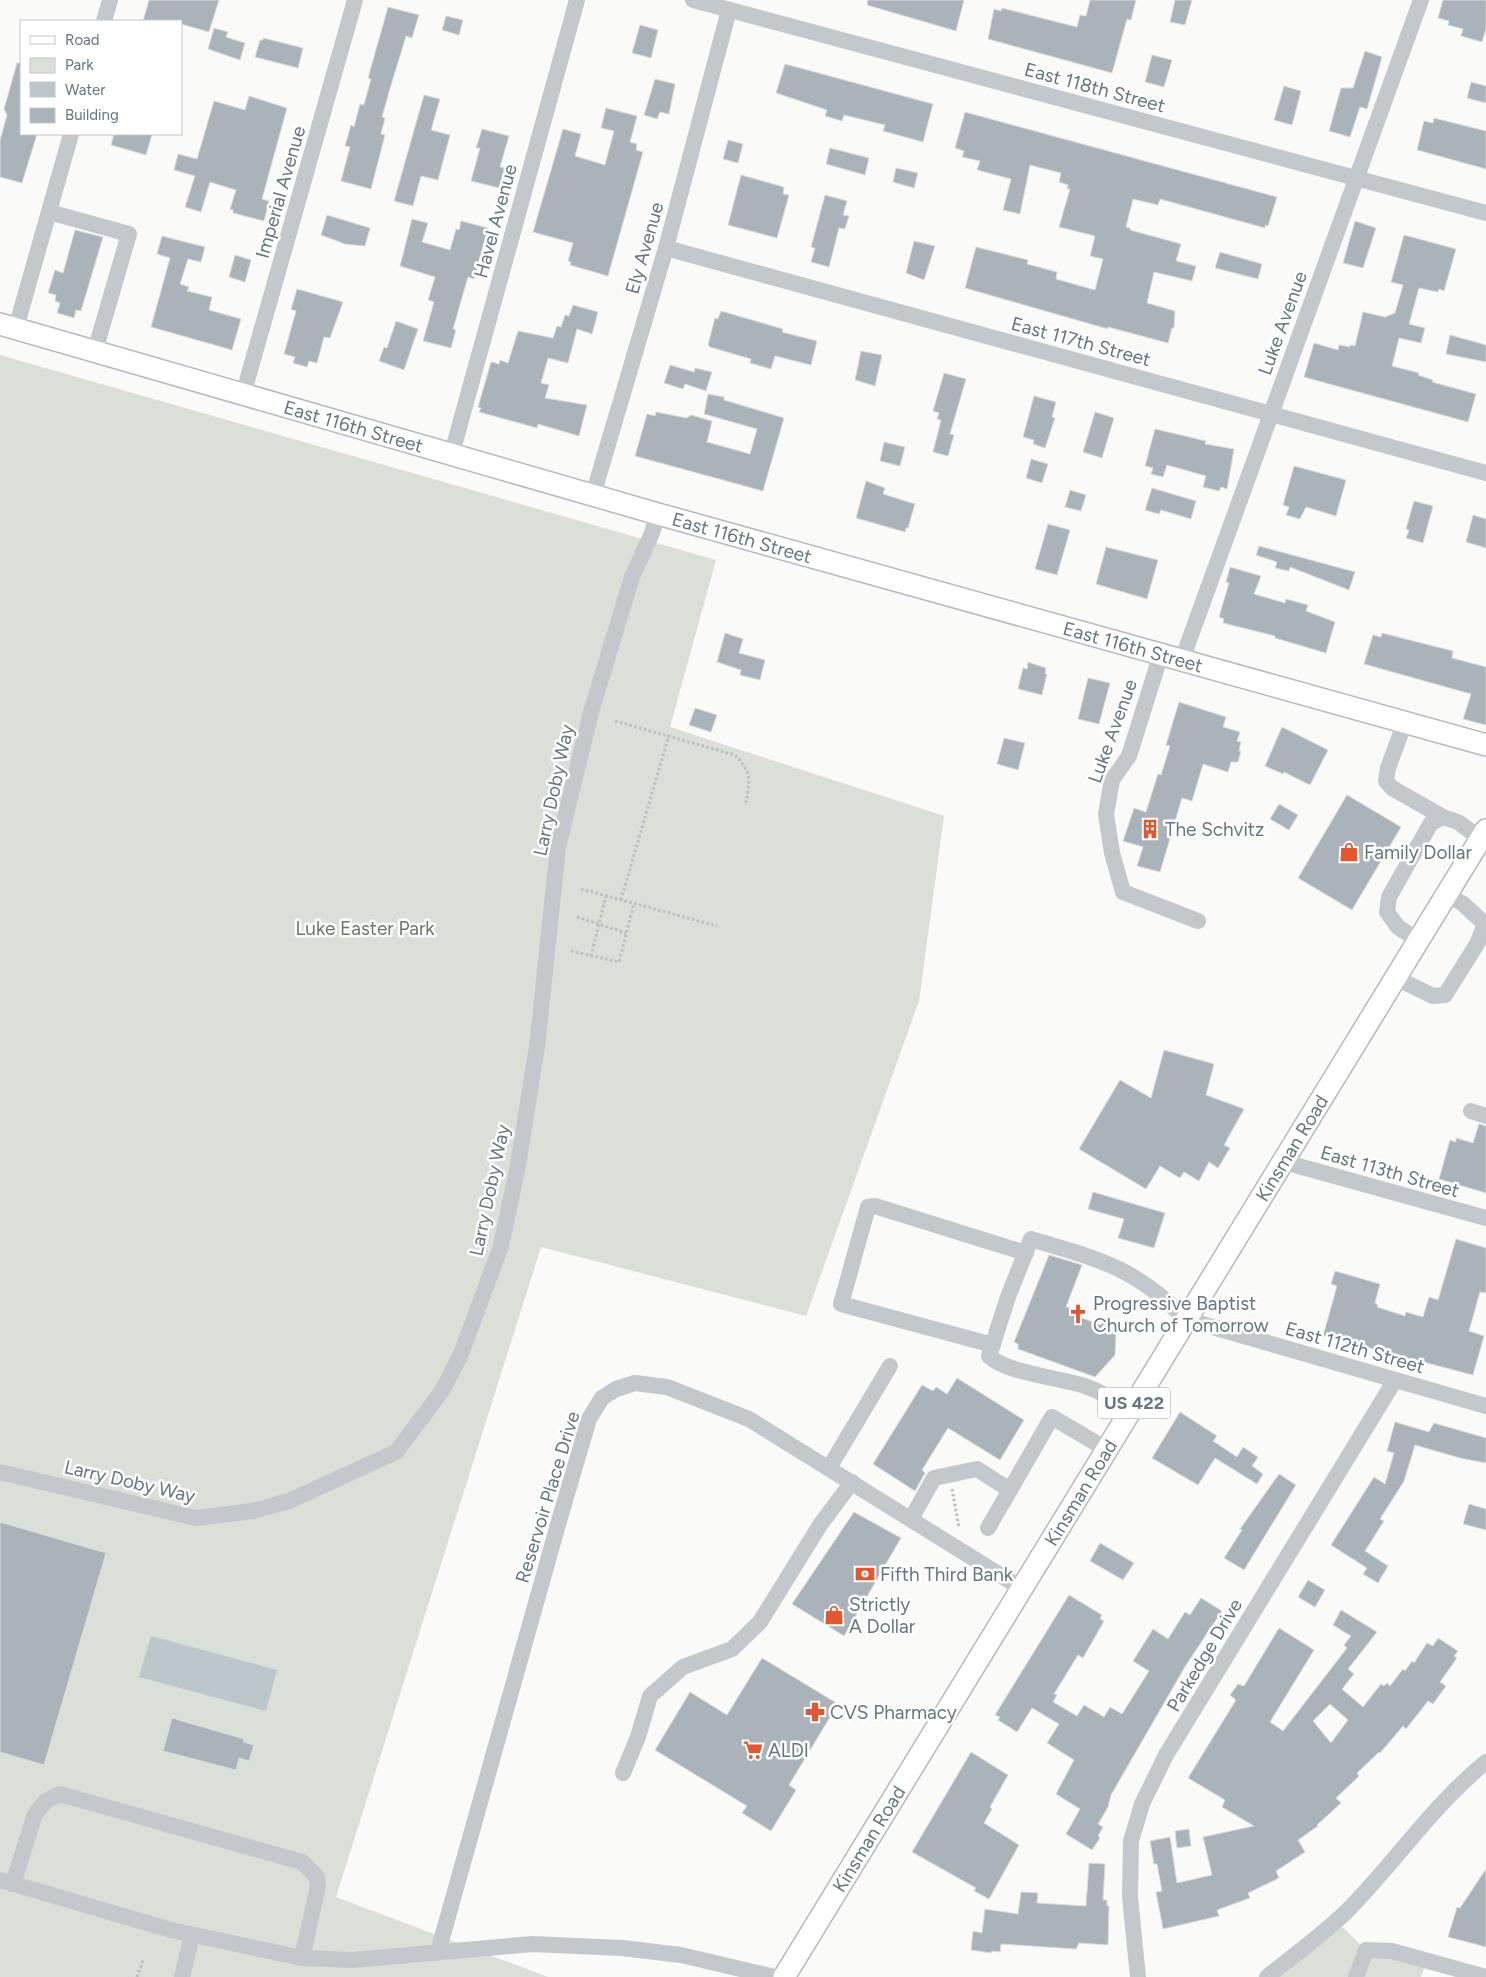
<svg xmlns="http://www.w3.org/2000/svg" width="1486" height="1977" viewBox="0 0 1486 1977" font-family="Figtree,sans-serif">
  <style>
    .green { fill: #dadfd7 }
    .water { fill: #bbc7cb }
    .building { fill: #aab3b9; stroke: #dcdcda; fill-rule: evenodd }
    .lines { fill: none; stroke-linecap: round; stroke-linejoin: round }
    .major-casing { stroke: #b5babe; stroke-width: 24 }
    .path { stroke: #bbbfc2; stroke-width: 3; stroke-dasharray: 2.5 2.5; stroke-linecap: butt }
    .minor { stroke: #c3c8cc; stroke-width: 16 }
    .major { stroke: #fff; stroke-width: 21 }
    .labels { text-anchor: middle; stroke-width: 5; stroke-linejoin: round; paint-order: stroke }
    .shield { fill: #fff; stroke: #939fa8; stroke-width: 1 }
    .shield-label { font-size: 18px; font-weight: bold; fill: #657683 }
    .street-label { font-size: 19px; fill: #657683; stroke: #fff }
    .poi-label { font-size: 19px; fill: #657683; stroke: #fff; text-anchor: start }
    .park-label { font-size: 19px; fill: #687a64; stroke: #fff }
  </style>
  <rect width="100%" height="100%" fill="#fafaf8"/>
  <!-- green -->
  <g class="green">
    <polygon points="0,355 716,560 670,727 944,816 919,1001 806,1316 541,1247 336,1897 548,1977 0,1977"/>
    <polygon points="1335,1920 1366,1950 1427,1960 1421,1977 1267,1977"/>
  </g>
  <!-- water -->
  <polygon class="water" points="151,1636 277,1670 266,1711 139,1677"/>
  <!-- building -->
  <g class="building">
    <polygon points="149,0 219,0 209,32 181,24 181,21 143,21"/>
    <polygon points="868,0 964,0 956,31 867,5"/>
    <polygon points="1090,0 1136,0 1131,20 1127,19 1112,73 988,39 994,9 1001,11 1002,8 1077,27 1080,15 1086,16"/>
    <polygon points="1175,0 1192,0 1185,25 1170,22"/>
    <polygon points="1443,0 1486,0 1486,29 1482,42 1461,36 1463,29 1448,25 1449,21 1438,18"/>
    <polygon points="388,7 419,15 412,38 406,36 389,92 382,117 385,118 381,134 385,135 371,189 341,181 350,147 345,146 351,125 354,127 360,104 364,105 371,79 368,78"/>
    <polygon points="446,16 463,20 459,35 442,30"/>
    <polygon points="640,25 658,30 651,58 632,53"/>
    <polygon points="214,28 228,32 226,37 245,43 240,60 208,49"/>
    <polygon points="263,38 303,48 298,68 255,57 260,40 263,40"/>
    <polygon points="1365,51 1382,57 1367,109 1360,107 1350,137 1329,131 1341,88 1353,88"/>
    <polygon points="1152,55 1172,60 1164,87 1145,82"/>
    <polygon points="17,63 21,63 21,134 37,134 22,183 0,177 0,140 7,115 4,109"/>
    <polygon points="785,64 933,104 923,142 883,131 885,125 844,115 842,121 825,116 827,110 776,93"/>
    <polygon points="655,79 675,84 669,114 660,112 657,119 644,115"/>
    <polygon points="1471,82 1486,86 1486,103 1467,98"/>
    <polygon points="1284,86 1301,91 1292,125 1274,120"/>
    <polygon points="424,95 440,99 431,130 450,135 438,180 421,176 413,206 394,201"/>
    <polygon points="249,96 287,108 262,199 269,201 264,221 233,213 233,210 230,209 236,190 210,182 201,212 185,207 195,176 174,170 178,154 197,159 214,101 245,110"/>
    <polygon points="606,108 637,116 630,142 637,144 636,150 643,152 608,276 570,265 571,262 568,261 573,243 533,232 563,129 581,134 575,156 605,165 614,131 601,128"/>
    <polygon points="965,112 1277,197 1268,226 1265,225 1265,228 1160,199 1158,205 1133,199 1126,227 1130,228 1130,230 1181,244 1176,261 1196,266 1192,281 1154,272 1147,303 1175,311 1174,328 1172,328 1168,343 1108,327 1108,329 965,288 976,247 1028,260 1027,264 1057,272 1056,279 1095,290 1103,259 1090,256 1095,236 1059,227 1070,189 1067,189 1068,185 1059,182 1061,173 1030,165 1020,214 1003,210 1011,179 977,170 980,161 962,157 964,151 955,148"/>
    <polygon points="1434,118 1486,131 1486,169 1417,150 1424,121 1433,123"/>
    <polygon points="482,129 509,136 500,167 505,168 499,188 471,181 480,148 476,148"/>
    <polygon points="114,134 152,134 146,155 111,145"/>
    <polygon points="728,140 743,144 738,163 723,159"/>
    <polygon points="830,148 869,158 865,175 826,164"/>
    <polygon points="896,168 918,173 914,188 893,182"/>
    <polygon points="741,175 784,187 783,194 789,195 777,238 728,225"/>
    <polygon points="825,195 847,201 843,215 849,216 845,229 839,228 829,267 811,262 815,248 811,247"/>
    <polygon points="327,215 370,228 365,246 345,244 321,235"/>
    <polygon points="412,219 428,223 422,242 450,250 456,229 459,230 461,221 488,228 474,279 468,277 453,329 456,330 451,348 423,341 434,302 428,300 435,277 400,266"/>
    <polygon points="1355,221 1376,228 1363,268 1343,263"/>
    <polygon points="75,230 103,237 81,311 76,310 74,318 57,313 60,303 55,301 56,295 48,293 55,270 63,273"/>
    <polygon points="1404,235 1456,249 1444,291 1439,289 1438,292 1419,288 1409,324 1425,328 1421,343 1399,338 1392,366 1419,373 1418,375 1433,380 1432,382 1476,394 1468,422 1304,377 1314,343 1338,350 1339,345 1350,347 1350,345 1355,346 1363,312 1385,317 1395,313 1403,285 1391,282"/>
    <polygon points="162,236 205,247 201,262 188,259 180,284 189,287 187,291 212,297 209,310 241,319 232,350 151,327 170,258 157,254"/>
    <polygon points="914,241 935,246 924,280 906,273"/>
    <polygon points="1220,252 1262,264 1258,279 1215,268"/>
    <polygon points="235,255 251,260 245,282 229,277"/>
    <polygon points="297,289 343,302 330,338 324,337 317,363 309,361 307,367 293,363 295,357 284,354 296,311 291,309"/>
    <polygon points="573,305 598,312 592,334 577,329 568,363 548,358 541,383 549,385 545,398 587,405 579,436 538,424 537,428 479,412 481,408 478,407 491,362 499,364 500,360 508,363 518,331 553,338 557,326 561,327 565,315 569,316"/>
    <polygon points="721,311 783,329 782,332 817,341 811,365 775,356 771,369 750,363 751,359 710,347 708,345 715,318 718,319"/>
    <polygon points="396,321 418,329 404,370 379,361 384,347 387,348"/>
    <polygon points="1450,335 1486,345 1486,362 1446,354"/>
    <polygon points="861,351 882,355 875,386 855,380"/>
    <polygon points="670,365 694,372 695,368 712,372 706,391 685,384 683,389 664,383"/>
    <polygon points="944,373 966,379 950,434 954,435 948,456 933,452 941,420 937,419 939,413 933,411"/>
    <polygon points="708,394 724,397 724,400 784,418 763,491 635,456 647,414 655,416 656,412 687,418 691,415 712,421 707,442 750,454 757,429 704,414"/>
    <polygon points="1034,396 1056,402 1052,417 1055,418 1045,448 1033,444 1034,440 1023,437"/>
    <polygon points="1095,412 1114,418 1102,458 1083,452"/>
    <polygon points="1155,429 1206,441 1205,444 1234,449 1227,489 1221,487 1219,491 1203,487 1206,476 1167,465 1163,477 1151,474 1153,468 1145,466"/>
    <polygon points="884,442 905,447 900,466 880,461"/>
    <polygon points="1031,459 1048,464 1042,483 1026,478"/>
    <polygon points="1294,466 1346,480 1336,516 1306,507 1300,519 1286,515 1289,507 1283,505"/>
    <polygon points="866,481 885,488 883,494 915,504 908,528 906,528 905,532 856,518"/>
    <polygon points="1152,488 1196,501 1191,519 1161,510 1159,514 1145,510"/>
    <polygon points="1070,490 1086,495 1081,511 1065,507"/>
    <polygon points="1414,501 1433,506 1423,543 1406,538 1409,530 1406,529"/>
    <polygon points="1473,515 1486,519 1486,548 1466,542"/>
    <polygon points="1048,524 1070,530 1057,575 1035,569"/>
    <polygon points="1259,546 1355,572 1349,590 1290,567 1289,571 1275,568 1277,562 1256,555"/>
    <polygon points="1106,547 1158,560 1147,599 1096,584"/>
    <polygon points="1230,567 1261,576 1254,594 1285,603 1286,599 1308,605 1306,611 1335,622 1326,653 1275,638 1275,636 1223,623 1224,619 1219,617 1229,583 1226,582"/>
    <polygon points="725,633 743,639 739,653 765,660 760,680 740,675 741,670 717,662"/>
    <polygon points="1382,633 1453,651 1452,658 1486,667 1486,725 1463,719 1471,694 1364,664 1373,635 1381,637"/>
    <polygon points="1028,662 1046,668 1045,674 1047,674 1042,695 1018,689 1023,668 1027,669"/>
    <polygon points="1088,678 1110,683 1099,724 1078,719"/>
    <polygon points="1179,702 1226,717 1223,727 1240,732 1237,741 1241,742 1239,751 1241,751 1238,762 1231,762 1228,772 1203,764 1192,801 1182,798 1160,872 1137,866 1143,847 1123,841 1134,808 1146,812 1158,774 1161,775 1170,746 1166,745"/>
    <polygon points="695,708 717,715 711,732 689,725"/>
    <polygon points="1282,727 1328,750 1310,785 1284,772 1283,774 1265,766"/>
    <polygon points="1004,738 1025,743 1018,770 997,764"/>
    <polygon points="1347,795 1401,827 1352,910 1298,878"/>
    <polygon points="1279,804 1298,815 1289,830 1270,819"/>
    <polygon points="1164,1050 1214,1064 1206,1095 1244,1109 1224,1145 1230,1148 1218,1168 1209,1162 1199,1181 1184,1172 1180,1178 1160,1166 1146,1189 1079,1149 1120,1080 1151,1098"/>
    <polygon points="1479,1124 1486,1126 1486,1193 1439,1179 1450,1140 1456,1142 1456,1138 1473,1143"/>
    <polygon points="1093,1192 1165,1213 1154,1248 1118,1238 1124,1219 1088,1209"/>
    <polygon points="1456,1239 1486,1248 1486,1293 1480,1292 1469,1331 1484,1336 1473,1375 1323,1336 1337,1286 1331,1284 1335,1271 1380,1284 1375,1303 1378,1305 1377,1307 1405,1316 1406,1312 1423,1317 1429,1297 1438,1300"/>
    <polygon points="1049,1255 1082,1265 1066,1307 1072,1309 1071,1314 1101,1325 1104,1317 1116,1331 1115,1355 1095,1377 1018,1349 1018,1344 1014,1342"/>
    <polygon points="957,1378 1024,1420 1000,1460 948,1428 922,1470 925,1473 915,1491 873,1464 922,1385 933,1391 936,1387 947,1394"/>
    <polygon points="1180,1412 1217,1436 1213,1441 1237,1457 1243,1447 1258,1457 1252,1466 1263,1474 1257,1484 1215,1458 1198,1485 1152,1458"/>
    <polygon points="1395,1422 1429,1432 1434,1423 1486,1438 1486,1463 1460,1458 1415,1445 1404,1481 1380,1519 1384,1521 1365,1551 1388,1566 1378,1583 1363,1574 1367,1568 1331,1545 1374,1477 1385,1484 1394,1453 1387,1451"/>
    <polygon points="1279,1474 1296,1485 1244,1570 1224,1558 1242,1530 1240,1529"/>
    <polygon points="1469,1504 1486,1509 1486,1530 1463,1524"/>
    <polygon points="854,1512 901,1538 844,1636 792,1604"/>
    <polygon points="0,1522 106,1553 44,1765 0,1752"/>
    <polygon points="1100,1543 1134,1563 1123,1580 1090,1561"/>
    <polygon points="1308,1580 1325,1590 1315,1607 1298,1597"/>
    <polygon points="1069,1595 1102,1615 1100,1619 1104,1621 1083,1658 1078,1655 1054,1694 1057,1695 1053,1702 1077,1716 1084,1705 1104,1717 1110,1707 1122,1714 1149,1671 1133,1661 1153,1629 1168,1639 1185,1612 1190,1615 1201,1598 1222,1611 1186,1665 1111,1795 1108,1807 1098,1824 1103,1827 1098,1836 1100,1838 1092,1850 1066,1834 1080,1809 1056,1794 1074,1760 1047,1743 1059,1724 1032,1708 1017,1732 998,1720 1000,1717 995,1715"/>
    <path d="M1341 1610 1377 1632 1348 1669 1354 1674 1342 1689 1363 1707 1381 1684 1384 1686 1387 1683 1390 1686 1403 1669 1405 1671 1412 1661 1414 1663 1427 1643 1433 1646 1438 1638 1458 1651 1454 1656 1457 1658 1440 1682 1446 1686 1433 1704 1428 1701 1406 1729 1403 1726 1380 1753 1379 1752 1357 1773 1359 1776 1336 1798 1341 1803 1317 1825 1318 1826 1298 1840 1305 1852 1276 1871 1279 1878 1248 1893 1250 1898 1217 1910 1219 1916 1163 1929 1156 1892 1162 1891 1157 1864H1154L1150 1841 1170 1837 1177 1883 1212 1875 1203 1837 1254 1826 1222 1807 1225 1800 1188 1778 1236 1700 1230 1695 1238 1684 1244 1686 1279 1628 1314 1650 1270 1722 1283 1731 1347 1648 1344 1645 1351 1636 1333 1625ZM1330 1704 1348 1720 1331 1743 1313 1721Z"/>
    <polygon points="762,1658 838,1704 789,1785 796,1790 771,1831 742,1813 747,1806 655,1750 690,1692 727,1715"/>
    <polygon points="172,1718 244,1739 243,1742 254,1745 249,1761 239,1758 236,1770 163,1751"/>
    <polygon points="971,1752 1008,1775 990,1807 992,1809 984,1823 1019,1845 989,1899 974,1891 976,1888 912,1852"/>
    <polygon points="1189,1829 1191,1846 1177,1848 1175,1831"/>
    <polygon points="1089,1863 1105,1864 1103,1900 1107,1900 1107,1906 1109,1906 1108,1945 1079,1943 1076,1949 1001,1944 1000,1952 992,1951 991,1953 971,1950 973,1931 982,1933 985,1909 1018,1914 1021,1892 1038,1893 1037,1903 1086,1906"/>
    <polygon points="1486,1869 1486,1947 1448,1937 1457,1907 1460,1908"/>
  </g>
  <g class="lines">
    <defs>
      <g id="major">
        <path id="s1" d="M0 324 658 514 1486 745"/>
        <path id="s2" d="M784 1977 1486 830"/>
      </g>
    </defs>
    <!-- major casing -->
    <use href="#major" class="major-casing"/>
    <!-- path -->
    <g class="path">
      <path d="M615 721 735 755C752 773 750 779 746 803"/>
      <polyline points="581,889 717,926"/>
      <polyline points="621,900 669,735"/>
      <polyline points="577,917 626,933"/>
      <polyline points="571,951 619,962 634,903"/>
      <polyline points="591,956 606,896"/>
      <polyline points="952,1489 959,1528"/>
      <polyline points="137,1977 144,1958"/>
    </g>
    <!-- minor -->
    <g class="minor">
      <polyline points="693,0 1486,213"/>
      <polyline points="104,21 110,0"/>
      <polyline points="49,212 129,234 95,351"/>
      <polyline points="666,248 1486,473"/>
      <polyline points="16,328 71,134"/>
      <polyline points="243,395 355,0"/>
      <polyline points="452,453 577,0"/>
      <polyline points="593,495 666,248 729,10"/>
      <polyline points="1161,654 1129,756 1112,780 1106,814 1112,853 1123,892 1198,921"/>
      <polyline points="1182,660 1421,0"/>
      <polyline points="1405,722 1388,768 1386,781 1392,788 1443,817"/>
      <polyline points="1419,941 1398,927 1387,912 1389,897 1431,823 1443,817 1458,822 1481,839"/>
      <polyline points="1396,978 1433,996 1445,995 1477,944 1485,924 1462,903 1447,895"/>
      <polyline points="1471,1111 1486,1116"/>
      <polyline points="1284,1162 1486,1218"/>
      <polyline points="993,1345 841,1304 868,1207 875,1206 1026,1253"/>
      <path d="M1129 1410C1115 1400 1102 1392 1085 1386 1061 1378 1006 1373 989 1356L1008 1297 1031 1239C1097 1259 1136 1267 1185 1319L1486 1406"/>
      <polyline points="829,1468 890,1366"/>
      <polyline points="0,1472 196,1518 253,1511 289,1501 396,1452 442,1391 461,1354 501,1246 518,1165 537,1047 558,847 591,712 632,577 652,533 658,514"/>
      <polyline points="911,1519 934,1478 977,1469 1010,1490 1052,1417 1106,1449"/>
      <polyline points="988,1528 1010,1490"/>
      <polyline points="623,1773 638,1737 650,1696 683,1667 732,1649 760,1622 820,1525 852,1482"/>
      <polyline points="0,1880 171,1930 302,1958 353,1960 532,1944 622,1948 681,1955 775,1977"/>
      <polyline points="13,1884 35,1814 46,1801 60,1794 302,1862 317,1877 318,1886 302,1958"/>
      <polyline points="438,1952 559,1521 589,1419 602,1398 616,1389 635,1383 667,1387 749,1419 1021,1588"/>
      <polyline points="182,1977 192,1936"/>
      <polyline points="1138,1977 1130,1897 1131,1841 1142,1804 1166,1755 1395,1380"/>
      <path d="M1267 1977C1294 1955 1324 1934 1349 1909 1396 1861 1434 1804 1486 1762"/>
      <polyline points="1356,1977 1366,1950 1392,1951 1486,1977"/>
    </g>
    <!-- major -->
    <use href="#major" class="major"/>
  </g>
  <!-- icons -->
  <defs>
    <symbol id="building-bare" viewBox="-9 -9 18 18"><path d="M-4-6H4V6H1V3H-1V6H-4ZM-2.5-4.3h1.7v1.8h-1.7ZM.8-4.3h1.7v1.8H.8ZM-2.5-1h1.7V.8h-1.7ZM.8-1h1.7V.8H.8Z" fill="#e4572e" stroke="#fff" stroke-width="2.5" paint-order="stroke"/></symbol>
    <symbol id="shop-bare" viewBox="-9 -9 18 18"><path d="M-5-2.5h2.3a2.7 3.5 0 0 1 5.4 0H5L5.5 6h-11ZM-1.5-2.5h3a1.5 2.3 0 0 0-3 0Z" fill="#e4572e" stroke="#fff" stroke-width="2.5" paint-order="stroke"/></symbol>
    <symbol id="church-bare" viewBox="-9 -9 18 18"><path d="M-1.2-6h2.4v3.5h3.3v2.4h-3.3V6h-2.4V-.1h-3.3v-2.4h3.3Z" fill="#e4572e" stroke="#fff" stroke-width="2.5" paint-order="stroke"/></symbol>
    <symbol id="bank-bare" viewBox="-9 -9 18 18"><path d="M-6-4H6V4H-6ZM0-2.3a2.3 2.3 0 1 0 0 4.6a2.3 2.3 0 1 0 0-4.6Z" fill="#e4572e" stroke="#fff" stroke-width="2.5" paint-order="stroke"/></symbol>
    <symbol id="pharmacy-bare" viewBox="-9 -9 18 18"><path d="M-2-6h4v4h4v4h-4v4h-4v-4h-4v-4h4Z" fill="#e4572e" stroke="#fff" stroke-width="2.5" paint-order="stroke"/></symbol>
    <symbol id="supermarket-bare" viewBox="-9 -9 18 18"><path d="M-6-5.5h2.5l.6 2H6L4.5 2H-2.5L-4.4-4H-6ZM-1.5 3.2a1.3 1.3 0 1 0 .1 0ZM3 3.2a1.3 1.3 0 1 0 .1 0Z" fill="#e4572e" stroke="#fff" stroke-width="2.5" paint-order="stroke"/></symbol>
  </defs>
  <g fill-rule="evenodd">
    <use href="#building-bare" x="1136" y="815" width="28" height="28"/>
    <use href="#shop-bare" x="1335" y="838" width="28" height="28"/>
    <use href="#church-bare" x="1064" y="1300" width="28" height="28"/>
    <use href="#bank-bare" x="851" y="1560" width="28" height="28"/>
    <use href="#shop-bare" x="820" y="1601" width="28" height="28"/>
    <use href="#pharmacy-bare" x="801" y="1698" width="28" height="28"/>
    <use href="#supermarket-bare" x="739" y="1736" width="28" height="28"/>
  </g>
  <g class="labels">
    <!-- shield labels -->
    <rect class="shield" x="1098" y="1387.5" width="72" height="31" rx="4"/>
    <g class="shield-label">
      <text x="1134" y="1409">US 422</text>
    </g>
    <!-- street labels -->
    <g class="street-label">
      <text transform="translate(1095 87) rotate(15)" y="7">East 118th Street</text>
      <text transform="translate(280 192) rotate(-74)" y="7">Imperial Avenue</text>
      <text transform="translate(495 221) rotate(-75)" y="7">Havel Avenue</text>
      <text transform="translate(644 248) rotate(-74)" y="7">Ely Avenue</text>
      <text transform="translate(1282 323) rotate(-70)" y="7">Luke Avenue</text>
      <text transform="translate(1081 341) rotate(15)" y="7">East 117th Street</text>
      <text dy="7" stroke="none"><textPath href="#s1" startOffset="368">East 116th Street</textPath></text>
      <text dy="7" stroke="none"><textPath href="#s1" startOffset="772">East 116th Street</textPath></text>
      <text dy="7" stroke="none"><textPath href="#s1" startOffset="1178">East 116th Street</textPath></text>
      <text transform="translate(1112 731) rotate(-70)" y="7">Luke Avenue</text>
      <text transform="translate(553 790) rotate(-78)" y="7">Larry Doby Way</text>
      <text dy="7" stroke="none"><textPath href="#s2" startOffset="972">Kinsman Road</textPath></text>
      <text transform="translate(1390 1171) rotate(16)" y="7">East 113th Street</text>
      <text transform="translate(489 1190) rotate(-78)" y="7">Larry Doby Way</text>
      <text transform="translate(1355 1347) rotate(16)" y="7">East 112th Street</text>
      <text transform="translate(130 1481) rotate(13)" y="7">Larry Doby Way</text>
      <text dy="7" stroke="none"><textPath href="#s2" startOffset="568">Kinsman Road</textPath></text>
      <text transform="translate(547 1497) rotate(-73)" y="7">Reservoir Place Drive</text>
      <text transform="translate(1204 1655) rotate(-59)" y="7">Parkedge Drive</text>
      <text dy="7" stroke="none"><textPath href="#s2" startOffset="162">Kinsman Road</textPath></text>
    </g>
    <!-- poi labels -->
    <g class="poi-label">
      <text x="1165" y="836">The Schvitz</text>
      <text x="1364" y="859">Family Dollar</text>
      <text x="1093" y="1310">Progressive Baptist<tspan x="1093" dy="22">Church of Tomorrow</tspan></text>
      <text x="880" y="1581">Fifth Third Bank</text>
      <text x="849" y="1611">Strictly<tspan x="849" dy="22">A Dollar</tspan></text>
      <text x="830" y="1719">CVS Pharmacy</text>
      <text x="768" y="1757">ALDI</text>
    </g>
    <!-- park labels -->
    <g class="park-label">
      <text x="365" y="935">Luke Easter Park</text>
    </g>
  </g>
  <!-- legend -->
  <rect x="20" y="20" width="162" height="115" fill="#ffffff" stroke="#c1c8cd"/>
  <rect x="30" y="36" width="25" height="8" fill="#ffffff" stroke="#c1c8cd"/>
  <text x="65" y="45" font-size="15" fill="#657683">Road</text>
  <rect x="30" y="58" width="25" height="15" fill="#dadfd7" stroke="#c1c8cd"/>
  <text x="65" y="70" font-size="15" fill="#657683">Park</text>
  <rect x="30" y="82" width="25" height="15" fill="#bbc7cb" stroke="#c1c8cd"/>
  <text x="65" y="95" font-size="15" fill="#657683">Water</text>
  <rect x="30" y="108" width="25" height="15" fill="#aab3b9" stroke="#c1c8cd"/>
  <text x="65" y="120" font-size="15" fill="#657683">Building</text>
</svg>
